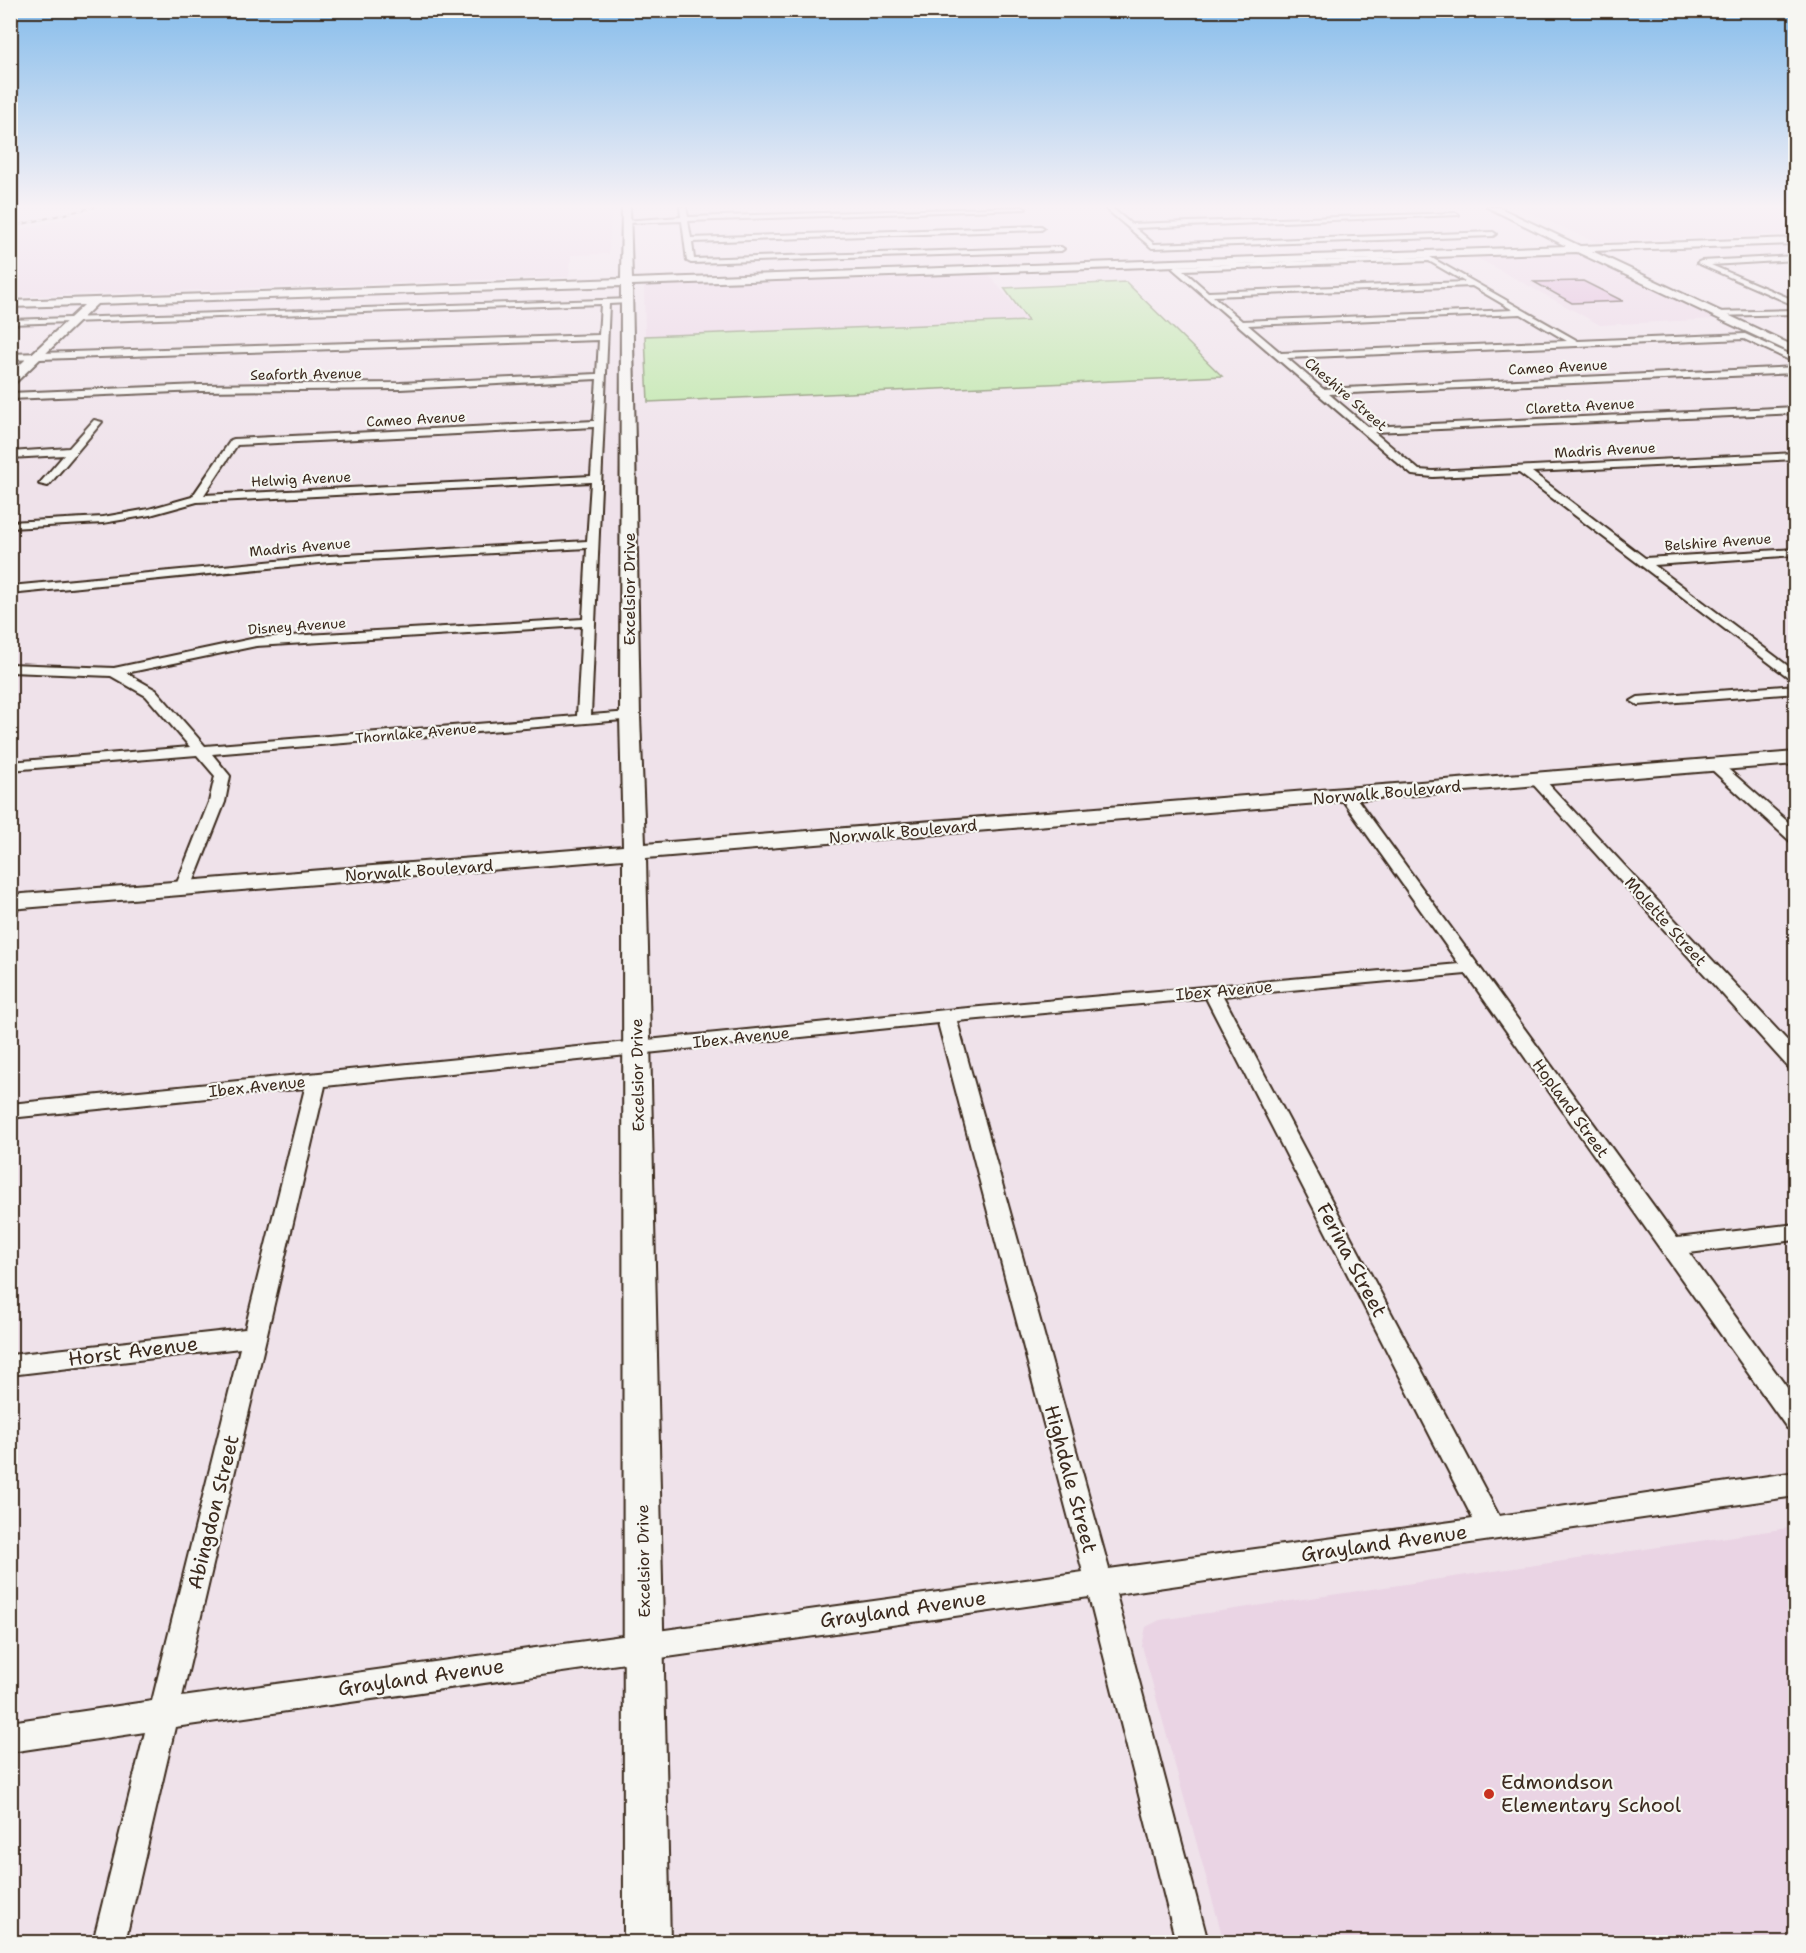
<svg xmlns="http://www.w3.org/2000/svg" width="1806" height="1953" viewBox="0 0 1806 1953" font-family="'Shantell Sans',sans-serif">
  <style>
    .built { fill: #ead4e4 }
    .green { fill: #bbe7a5; stroke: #7b8862; stroke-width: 1.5 }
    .building { fill: #deb2d6; stroke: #3b2a1e; stroke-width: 1.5 }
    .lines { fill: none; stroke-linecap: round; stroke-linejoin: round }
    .street-casing { stroke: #3b2a1e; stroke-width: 4 }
    .secondary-casing { stroke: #3b2a1e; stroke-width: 4 }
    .street { fill: #f6f6f2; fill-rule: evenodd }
    .secondary { fill: #f6f6f2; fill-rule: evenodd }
    .rail-casing { stroke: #3b2a1e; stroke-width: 2 }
    .rail { stroke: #f6f6f2; stroke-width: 1.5; stroke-dasharray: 5; stroke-linecap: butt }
    .poi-dot { fill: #c8321e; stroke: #f6f6f2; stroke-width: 2 }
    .labels { text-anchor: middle; stroke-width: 4.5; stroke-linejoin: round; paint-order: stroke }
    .far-street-label { font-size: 14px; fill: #3b2a1e; stroke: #f6f6f2 }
    .street-label { font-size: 16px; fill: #3b2a1e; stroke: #f6f6f2 }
    .near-street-label { font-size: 20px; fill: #3b2a1e; stroke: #f6f6f2 }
    .near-poi-label { font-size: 20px; fill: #3b2a1e; stroke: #f6f6f2; text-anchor: start }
  </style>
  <rect width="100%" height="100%" fill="#efe2ea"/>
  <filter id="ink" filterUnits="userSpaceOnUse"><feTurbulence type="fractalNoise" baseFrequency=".0167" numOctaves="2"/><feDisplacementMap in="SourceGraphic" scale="12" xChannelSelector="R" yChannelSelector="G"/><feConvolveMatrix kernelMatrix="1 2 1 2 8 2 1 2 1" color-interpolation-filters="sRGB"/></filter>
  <g filter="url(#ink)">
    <!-- built -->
    <g class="built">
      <polygon points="112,207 611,207 609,254 571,255 569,277 11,297 11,232"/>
      <polygon points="1516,207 1795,207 1795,234 1596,242"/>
      <polygon points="1568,252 1578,253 1717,319 1600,325 1472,255"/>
      <polygon points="988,273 1027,321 645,336 644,286 648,284"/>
      <polygon points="1795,1527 1795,1942 1224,1942 1142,1646 1146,1627 1160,1620"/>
    </g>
    <!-- green -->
    <polygon class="green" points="1126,282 1222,376 648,402 645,336 1028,321 1004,288"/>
    <!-- building -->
    <polygon class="building" points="1583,281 1623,301 1572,303 1534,282"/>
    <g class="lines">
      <defs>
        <g id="street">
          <polygon points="680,207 686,207 688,217 1023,207 1026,209 688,221 691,238 1041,226 1044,228 1041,230 692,242 694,259 1061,247 1064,249 1061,251 691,263 687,261 682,221 626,223 623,221 681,217"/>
          <polygon points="1104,207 1111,207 1131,224 1456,213 1459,215 1135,228 1154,244 1493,232 1496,234 1493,236 1152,248"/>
          <polygon points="1796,256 1796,260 1711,265 1796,301 1796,306 1697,263 1701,261"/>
          <path d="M1430 257 1578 341 1745 334 1796 357V363L1744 339 1287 358 1323 389 1796 367V373L1329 394 1368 427 1796 407V413L1374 432 1419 470 1433 471 1796 453V459L1532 472 1645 558 1796 549V555L1654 565 1796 672V683L1519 473 1433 477 1412 475 1172 268 1176 266ZM1429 261 1465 282 1208 292 1183 270ZM1472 286 1513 310 1242 321 1213 296ZM1521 314 1567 341 1281 353 1248 325Z"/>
          <path d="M631 299 632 301 628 303 609 304 591 715 630 712 637 716 635 719 212 754 230 776 225 802 191 888 183 893 175 888 209 802 215 776 197 755 10 770V762L190 747 146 696 111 676 10 672V664L114 668 256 638 583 619 587 548 329 562 10 594V586L329 556 587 541 591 482 197 502 150 515 103 523 10 528V522L103 517 149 509 192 497 231 440 234 439 594 421 597 379 400 389 200 391 10 399V393L200 385 400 383 597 374 599 340 10 360V354L599 335 601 304 10 324V320ZM594 427 591 476 204 495 237 445ZM582 626 577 716 205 746 156 690 126 673 256 646Z"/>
          <polygon points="1796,310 1796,314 1715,316 1711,314 1715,312"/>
          <polygon points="94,420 102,422 48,486 39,484 64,455 10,458 10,452 69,448"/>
          <polygon points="1796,685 1796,693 1638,705 1631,701 1638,697"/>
          <polygon points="1715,761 1720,762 1796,829 1796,843 1790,841 1710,768 1708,765 1710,762"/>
          <polygon points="1537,775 1542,777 1796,1050 1796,1069 1789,1068 1532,783 1529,780"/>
          <path d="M1347 790 1352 792 1677 1238 1796 1224V1240L1689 1253 1796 1400V1431L1787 1428 1466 974 1223 996 1499 1516 1796 1472V1496L1116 1594 1208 1942H1176L1089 1597 175 1727 125 1942H93L145 1732 10 1752V1722L152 1701 240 1348 10 1375V1355L245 1329 305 1088 10 1118V1104L946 1010 1459 964 1339 795ZM1206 998 1473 1519 1109 1569 957 1021ZM938 1023 1083 1572 182 1697 325 1086Z"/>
        </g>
        <polygon id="secondary" points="622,207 630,207 632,279 1566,246 1487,207 1498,207 1580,246 1796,238 1796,244 1592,251 1796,347 1796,355 1577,252 632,285 640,716 645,844 1796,752 1796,764 646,858 670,1942 624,1942 623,859 10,909 10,895 623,846 620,716 621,286 97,304 14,384 10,385 10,374 84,305 10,307 10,301 621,279"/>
      </defs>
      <!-- street casing -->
      <use href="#street" class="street-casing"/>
      <!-- secondary casing -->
      <use href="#secondary" class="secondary-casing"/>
      <!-- street -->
      <use href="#street" class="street"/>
      <!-- secondary -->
      <use href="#secondary" class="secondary"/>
      <defs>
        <polyline id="rail" points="10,227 94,207"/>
      </defs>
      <!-- rail casing -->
      <use href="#rail" class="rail-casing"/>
      <!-- rail -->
      <use href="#rail" class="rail"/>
    </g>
  </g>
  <!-- sky -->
  <linearGradient id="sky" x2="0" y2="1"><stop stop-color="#85bceb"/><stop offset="0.43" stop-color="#f8f2f6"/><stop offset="1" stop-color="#f8f2f6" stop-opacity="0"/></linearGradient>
  <rect width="1806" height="480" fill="url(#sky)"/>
  <!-- markers -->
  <circle class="poi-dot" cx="1489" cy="1794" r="6"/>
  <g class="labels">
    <!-- far-street labels -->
    <g class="far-street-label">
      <text transform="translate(1558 367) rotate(-3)" y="5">Cameo Avenue</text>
      <text transform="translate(306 374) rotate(-1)" y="5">Seaforth Avenue</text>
      <text transform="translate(1346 394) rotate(41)" y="5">Cheshire Street</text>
      <text transform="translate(1580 406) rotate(-3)" y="5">Claretta Avenue</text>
      <text transform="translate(416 419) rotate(-3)" y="5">Cameo Avenue</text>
      <text transform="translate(1605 450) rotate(-3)" y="5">Madris Avenue</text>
      <text transform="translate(301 479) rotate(-3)" y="5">Helwig Avenue</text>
      <text transform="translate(1718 542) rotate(-4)" y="5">Belshire Avenue</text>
      <text transform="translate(300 547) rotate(-5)" y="5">Madris Avenue</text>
      <text transform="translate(297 626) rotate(-4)" y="5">Disney Avenue</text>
      <text transform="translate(416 733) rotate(-5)" y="5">Thornlake Avenue</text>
    </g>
    <!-- street labels -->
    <g class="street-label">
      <text transform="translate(629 589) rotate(-90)" y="6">Excelsior Drive</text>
      <text transform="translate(1387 792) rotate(-5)" y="6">Norwalk Boulevard</text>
      <text transform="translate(903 831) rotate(-5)" y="6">Norwalk Boulevard</text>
      <text transform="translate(419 870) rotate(-4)" y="6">Norwalk Boulevard</text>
      <text transform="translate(1666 921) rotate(48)" y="6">Molette Street</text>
      <text transform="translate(1224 990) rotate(-5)" y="6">Ibex Avenue</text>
      <text transform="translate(741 1037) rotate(-6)" y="6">Ibex Avenue</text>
      <text transform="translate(637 1075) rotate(-91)" y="6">Excelsior Drive</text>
      <text transform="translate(257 1086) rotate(-6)" y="6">Ibex Avenue</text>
      <text transform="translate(1571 1108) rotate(54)" y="6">Hopland Street</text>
      <text transform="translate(643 1561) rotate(-91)" y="6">Excelsior Drive</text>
    </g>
    <!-- near-street labels -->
    <g class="near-street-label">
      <text transform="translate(1352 1260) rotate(62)" y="7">Ferina Street</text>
      <text transform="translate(133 1351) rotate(-7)" y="7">Horst Avenue</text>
      <text transform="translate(1071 1479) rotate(75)" y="7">Highdale Street</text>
      <text transform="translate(213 1512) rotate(-76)" y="7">Abingdon Street</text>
      <text transform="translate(1384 1543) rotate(-8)" y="7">Grayland Avenue</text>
      <text transform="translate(903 1609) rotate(-8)" y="7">Grayland Avenue</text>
      <text transform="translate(421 1677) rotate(-8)" y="7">Grayland Avenue</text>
    </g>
    <!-- near-poi labels -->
    <g class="near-poi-label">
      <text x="1501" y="1789">Edmondson<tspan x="1501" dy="23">Elementary School</tspan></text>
    </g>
  </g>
  <!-- margin -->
  <rect width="1806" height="1953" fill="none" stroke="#f6f6f2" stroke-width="36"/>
  <rect x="18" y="18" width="1770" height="1917" fill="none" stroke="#3b2a1e" stroke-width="2" filter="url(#ink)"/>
</svg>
